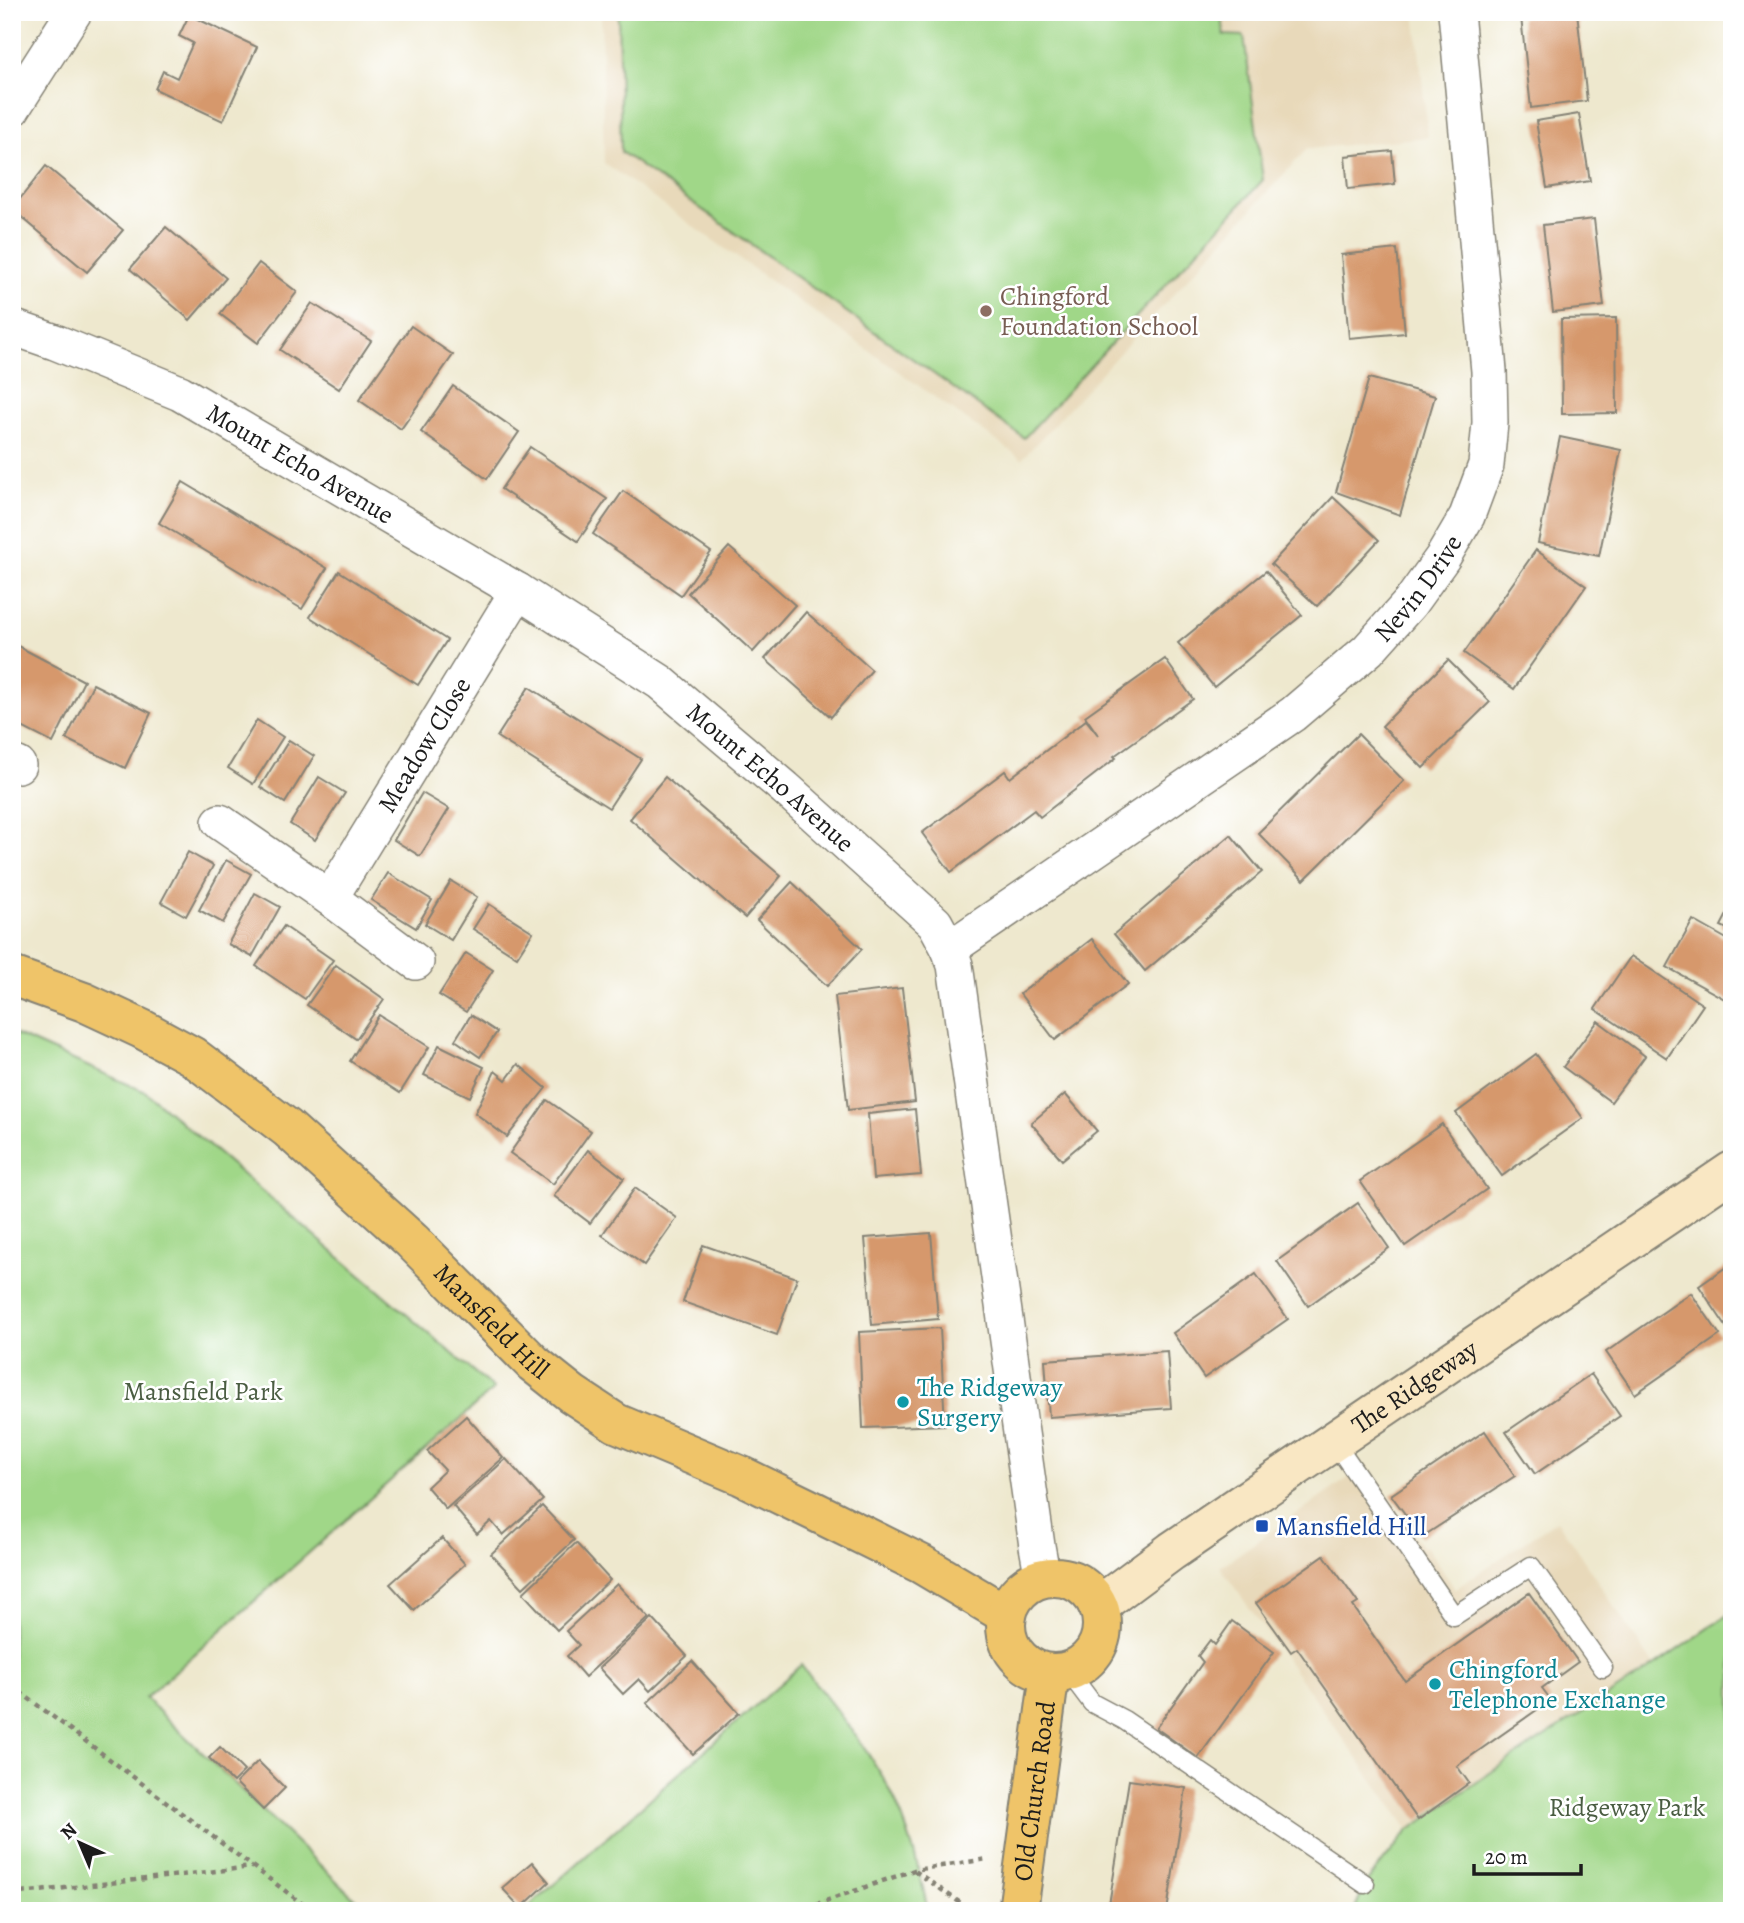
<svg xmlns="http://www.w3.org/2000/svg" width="1744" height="1923" viewBox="0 0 1744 1923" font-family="Alegreya,serif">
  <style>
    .built { fill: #e8d9ba }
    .green { fill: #a0d788; stroke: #5e7a52; stroke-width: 2 }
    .building { fill: #d6986c }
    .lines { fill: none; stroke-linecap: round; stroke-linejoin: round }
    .service-casing { stroke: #858275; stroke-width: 21 }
    .minor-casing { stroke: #858275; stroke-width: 38 }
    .secondary-casing { stroke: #858275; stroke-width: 42 }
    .primary-casing { stroke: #858275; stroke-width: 42 }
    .path { stroke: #858275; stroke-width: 4.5; stroke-dasharray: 5 5; stroke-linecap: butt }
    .service { stroke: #fff; stroke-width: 18 }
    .minor { stroke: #fff; stroke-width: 35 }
    .secondary { stroke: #f9e7c3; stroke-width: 38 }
    .primary { stroke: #efc469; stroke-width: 38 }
    .education-dot { fill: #8d6e63; stroke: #fff; stroke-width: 2.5 }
    .culture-dot { fill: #0f9aa8; stroke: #fff; stroke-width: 2.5 }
    .transit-dot { fill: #1a4fb4; stroke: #fff; stroke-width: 2.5 }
    .labels { text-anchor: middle; stroke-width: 5; stroke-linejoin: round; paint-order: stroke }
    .education-label { font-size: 26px; fill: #785e54; stroke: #fff; text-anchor: start }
    .street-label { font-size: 26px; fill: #1c1c1c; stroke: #fff }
    .culture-label { font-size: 26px; fill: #0d838f; stroke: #fff; text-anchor: start }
    .park-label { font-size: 26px; fill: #4a5d42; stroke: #fff }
    .transit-label { font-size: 26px; fill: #164399; stroke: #fff; text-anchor: start }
  </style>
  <rect width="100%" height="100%" fill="#fff"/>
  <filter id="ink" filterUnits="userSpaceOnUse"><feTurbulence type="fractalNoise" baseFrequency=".0143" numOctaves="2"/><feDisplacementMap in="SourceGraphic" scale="14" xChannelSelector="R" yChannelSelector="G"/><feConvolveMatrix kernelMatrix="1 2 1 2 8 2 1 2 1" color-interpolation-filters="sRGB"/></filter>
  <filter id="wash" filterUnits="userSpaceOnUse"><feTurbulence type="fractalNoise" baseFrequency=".00686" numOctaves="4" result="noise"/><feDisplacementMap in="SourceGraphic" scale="28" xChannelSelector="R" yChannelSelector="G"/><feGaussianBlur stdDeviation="1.57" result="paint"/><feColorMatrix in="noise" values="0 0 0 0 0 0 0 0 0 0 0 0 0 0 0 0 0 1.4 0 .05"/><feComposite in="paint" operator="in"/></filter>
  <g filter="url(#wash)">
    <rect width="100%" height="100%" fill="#eee8ce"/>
    <!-- built -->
    <g class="built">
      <polygon points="601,12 1415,12 1428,137 1307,149 1022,459 604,163"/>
      <polygon points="1366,1466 1423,1548 1426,1546 1455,1589 1557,1520 1654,1666 1497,1768 1409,1830 1220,1567"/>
    </g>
    <!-- green -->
    <g class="green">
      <polygon points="618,12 1222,12 1224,35 1244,36 1263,180 1024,438 621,152"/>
      <polygon points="12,1033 146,1092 494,1389 145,1698 368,1911 12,1911"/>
      <polygon points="1732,1612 1732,1911 1354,1911 1365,1884 1409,1830 1497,1768 1654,1666"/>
      <path d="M801 1665C831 1704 865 1744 889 1788 909 1826 919 1869 928 1911H524Z"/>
    </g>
    <g id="blocks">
      <!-- building -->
      <g class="building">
        <polygon points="1565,12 1577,12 1587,101 1531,108 1521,17"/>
        <polygon points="189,15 257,47 223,121 155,89 163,71 177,78 193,43 179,36"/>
        <polygon points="1579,114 1590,181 1547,188 1536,121"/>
        <polygon points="1392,151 1395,184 1348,189 1345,156"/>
        <polygon points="46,166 123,230 87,272 12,209"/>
        <polygon points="1594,219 1604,306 1553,312 1543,225"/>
        <polygon points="166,227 226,278 190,320 130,269"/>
        <polygon points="1397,249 1405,333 1349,338 1341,255"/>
        <polygon points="259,263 297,292 258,343 220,314"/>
        <polygon points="312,303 371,341 339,389 280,350"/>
        <polygon points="1616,318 1617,413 1562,414 1561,319"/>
        <polygon points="411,326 453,355 401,429 359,400"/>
        <polygon points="1369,378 1435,396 1400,515 1336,492"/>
        <polygon points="453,386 519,432 487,479 421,432"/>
        <polygon points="1560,437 1621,450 1599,556 1538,543"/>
        <polygon points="530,447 607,499 578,541 501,489"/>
        <polygon points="183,482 327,568 302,609 159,523"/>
        <polygon points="623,491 711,552 681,595 593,534"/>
        <polygon points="1333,497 1379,540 1317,606 1271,564"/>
        <polygon points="729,547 795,605 753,652 688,593"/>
        <polygon points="1536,550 1586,586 1514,689 1464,653"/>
        <polygon points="339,571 447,640 418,685 310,617"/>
        <polygon points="1266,571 1302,615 1214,687 1178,643"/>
        <polygon points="806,612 872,670 831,717 765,659"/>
        <polygon points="12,643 84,681 53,743 12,722"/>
        <polygon points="1165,659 1193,699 1114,756 1116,758 1040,817 1034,810 951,872 922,833 1005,771 1010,778 1086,720 1098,735 1085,716"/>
        <polygon points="1448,660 1490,702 1423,768 1382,726"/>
        <polygon points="93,684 151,713 125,768 66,739"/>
        <polygon points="529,687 641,759 609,808 497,737"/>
        <polygon points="257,720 283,737 253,784 228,768"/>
        <polygon points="1358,734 1404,781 1304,880 1258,833"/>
        <polygon points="289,740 314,756 285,803 260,787"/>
        <polygon points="319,777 345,793 315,840 290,824"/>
        <polygon points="665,777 781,876 745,918 630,819"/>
        <polygon points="422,793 449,809 420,856 394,840"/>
        <polygon points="1231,835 1262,872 1145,971 1114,934"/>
        <polygon points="188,852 213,866 186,916 161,902"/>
        <polygon points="226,860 251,874 223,923 199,910"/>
        <polygon points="388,873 432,900 416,928 371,900"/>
        <polygon points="451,881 477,897 451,940 425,924"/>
        <polygon points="792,882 862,949 827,986 757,920"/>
        <polygon points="255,893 280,907 252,957 228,944"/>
        <polygon points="489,904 533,932 517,957 473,929"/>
        <polygon points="1732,905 1732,931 1721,926"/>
        <polygon points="1693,920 1732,942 1732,1003 1667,967"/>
        <polygon points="284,926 333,960 305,999 256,966"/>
        <polygon points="1092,939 1128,984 1055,1040 1020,994"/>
        <polygon points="466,953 493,970 466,1012 439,995"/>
        <polygon points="1631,956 1703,1005 1667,1058 1595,1009"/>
        <polygon points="336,965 384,999 356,1039 307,1005"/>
        <polygon points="902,988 915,1102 848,1110 835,996"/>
        <polygon points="379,1015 429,1047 400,1093 350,1061"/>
        <polygon points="471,1015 497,1032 480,1057 455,1040"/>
        <polygon points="1598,1021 1645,1056 1611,1102 1563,1067"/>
        <polygon points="439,1045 484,1067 470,1097 424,1075"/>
        <polygon points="1536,1054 1583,1118 1502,1176 1456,1113"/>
        <polygon points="518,1064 546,1088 507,1137 475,1113 495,1071 506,1080"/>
        <polygon points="1065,1094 1097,1131 1062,1160 1031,1123"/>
        <polygon points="547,1100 591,1131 553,1184 510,1153"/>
        <polygon points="915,1109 921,1175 873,1179 868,1114"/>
        <polygon points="1442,1124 1487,1189 1405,1246 1360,1181"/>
        <polygon points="588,1150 624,1178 590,1223 554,1196"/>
        <polygon points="635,1188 677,1218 644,1265 602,1235"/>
        <polygon points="1358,1203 1389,1248 1308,1306 1277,1261"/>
        <polygon points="931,1233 938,1319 872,1325 865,1238"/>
        <polygon points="703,1245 797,1278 777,1335 683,1302"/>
        <polygon points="1732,1263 1732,1325 1727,1328 1699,1286"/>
        <polygon points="1256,1274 1288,1319 1204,1378 1173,1333"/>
        <polygon points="1691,1293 1720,1335 1635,1394 1606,1352"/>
        <polygon points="940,1328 945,1425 863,1428 859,1332"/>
        <polygon points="1167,1351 1171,1408 1049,1417 1045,1360"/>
        <polygon points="1591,1374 1620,1416 1535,1474 1506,1432"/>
        <polygon points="466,1416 503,1458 446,1509 427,1487 445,1470 427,1451"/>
        <polygon points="1485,1431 1515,1476 1422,1537 1391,1495"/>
        <polygon points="506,1459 543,1500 503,1535 491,1521 477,1534 453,1506"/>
        <polygon points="542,1506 574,1540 523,1588 491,1554"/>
        <polygon points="442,1538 465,1564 414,1610 390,1584"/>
        <polygon points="576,1543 610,1580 557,1630 523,1593"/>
        <polygon points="1324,1555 1358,1603 1353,1606 1405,1681 1529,1593 1578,1662 1542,1688 1551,1700 1457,1766 1469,1783 1418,1820 1297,1648 1291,1652 1256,1603"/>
        <polygon points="617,1584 649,1618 585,1677 567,1656 579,1645 566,1631"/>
        <polygon points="652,1618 687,1656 650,1691 639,1679 623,1694 599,1668"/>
        <polygon points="1232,1621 1274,1652 1198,1758 1156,1728 1203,1662 1198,1656 1210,1640 1215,1645"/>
        <polygon points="692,1661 739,1713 693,1754 647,1703"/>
        <polygon points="220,1747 244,1771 233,1782 209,1758"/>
        <polygon points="258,1761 285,1788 263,1810 236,1783"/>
        <polygon points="1129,1780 1186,1788 1167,1911 1108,1911"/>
        <polygon points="532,1862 549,1882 521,1908 502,1888"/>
      </g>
    </g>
  </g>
  <g filter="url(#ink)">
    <use href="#blocks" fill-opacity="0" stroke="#858275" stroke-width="2"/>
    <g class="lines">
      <defs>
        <g id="service">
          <polyline points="1334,1441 1454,1616 1531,1566 1603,1668"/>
          <polyline points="1068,1671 1092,1703 1124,1720 1365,1884"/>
        </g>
        <g id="minor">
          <polyline points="12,109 74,12"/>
          <path id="s1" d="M12 327 55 342 180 393 518 591 660 682 785 788 935 923 949 949 955 965 1037 1546 1043 1579"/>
          <polyline points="12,763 18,765"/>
          <polyline points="220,822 330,898 416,962"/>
          <path id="s2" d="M330 898 518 591"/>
          <path id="s3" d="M949 949 1293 714 1368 650 1410 603 1443 557 1467 516 1486 465 1490 423 1489 371 1456 12"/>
        </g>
        <g id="secondary">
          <path id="s4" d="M1098 1606 1172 1551 1732 1171"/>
        </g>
        <g id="primary">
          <path id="s5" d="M12 976 84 1002 142 1029 192 1056 287 1128 412 1241 533 1363 572 1394 616 1423 742 1476 816 1512 921 1564 1007 1615"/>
          <circle cx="1054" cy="1625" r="48"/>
          <path id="s6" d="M1018 1911 1050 1673"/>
        </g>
      </defs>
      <!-- service casing -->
      <use href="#service" class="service-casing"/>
      <!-- minor casing -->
      <use href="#minor" class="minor-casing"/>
      <!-- secondary casing -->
      <use href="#secondary" class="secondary-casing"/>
      <!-- primary casing -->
      <use href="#primary" class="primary-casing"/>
      <!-- path -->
      <g class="path">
        <polyline points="12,1686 312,1911"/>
        <polyline points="915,1871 972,1911"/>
        <polyline points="12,1894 252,1867"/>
        <polyline points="797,1911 914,1870 988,1859"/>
      </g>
      <!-- service -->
      <use href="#service" class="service"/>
      <!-- minor -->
      <use href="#minor" class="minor"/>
      <!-- secondary -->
      <use href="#secondary" class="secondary"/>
      <!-- primary -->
      <use href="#primary" class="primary"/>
    </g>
  </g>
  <!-- markers -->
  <circle class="education-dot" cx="986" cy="311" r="7"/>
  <g class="culture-dot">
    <circle cx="903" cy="1402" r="7"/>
    <circle cx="1435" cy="1684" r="7"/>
  </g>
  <rect class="transit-dot" x="1255" y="1519" width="14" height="14" rx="3.5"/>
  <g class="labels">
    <!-- education labels -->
    <g class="education-label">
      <text x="1000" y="305">Chingford<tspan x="1000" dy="30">Foundation School</tspan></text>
    </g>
    <!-- street labels -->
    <g class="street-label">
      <text dy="9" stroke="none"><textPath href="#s1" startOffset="320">Mount Echo Avenue</textPath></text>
      <text dy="9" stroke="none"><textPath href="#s3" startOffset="595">Nevin Drive</textPath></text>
      <text dy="9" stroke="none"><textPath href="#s2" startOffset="180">Meadow Close</textPath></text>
      <text dy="9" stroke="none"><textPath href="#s1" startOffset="887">Mount Echo Avenue</textPath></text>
      <text dy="9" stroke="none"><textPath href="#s5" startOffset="598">Mansfield Hill</textPath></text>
      <text dy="9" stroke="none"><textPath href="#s4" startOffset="385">The Ridgeway</textPath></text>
      <text dy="9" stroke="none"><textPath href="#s6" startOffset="121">Old Church Road</textPath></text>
    </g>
    <!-- culture labels -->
    <g class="culture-label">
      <text x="917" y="1396">The Ridgeway<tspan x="917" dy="30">Surgery</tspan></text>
      <text x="1449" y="1678">Chingford<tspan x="1449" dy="30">Telephone Exchange</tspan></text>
    </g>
    <!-- park labels -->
    <g class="park-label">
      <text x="203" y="1400">Mansfield Park</text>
      <text x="1627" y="1816">Ridgeway Park</text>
    </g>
    <!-- transit labels -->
    <g class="transit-label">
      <text x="1276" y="1535">Mansfield Hill</text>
    </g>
  </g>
  <!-- margin -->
  <rect width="1744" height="1923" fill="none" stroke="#fff" stroke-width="42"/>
  <!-- north arrow -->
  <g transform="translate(80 1843) rotate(316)" stroke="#ffffff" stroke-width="5" paint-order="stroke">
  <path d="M0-5L12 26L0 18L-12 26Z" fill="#1c1c1c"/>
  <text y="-10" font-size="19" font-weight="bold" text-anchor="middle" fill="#1c1c1c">N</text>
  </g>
  <!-- scale -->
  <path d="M1474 1864v10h107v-10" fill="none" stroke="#1c1c1c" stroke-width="3.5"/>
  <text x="1485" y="1864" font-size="21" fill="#1c1c1c" stroke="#ffffff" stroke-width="5" paint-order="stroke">20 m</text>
</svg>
